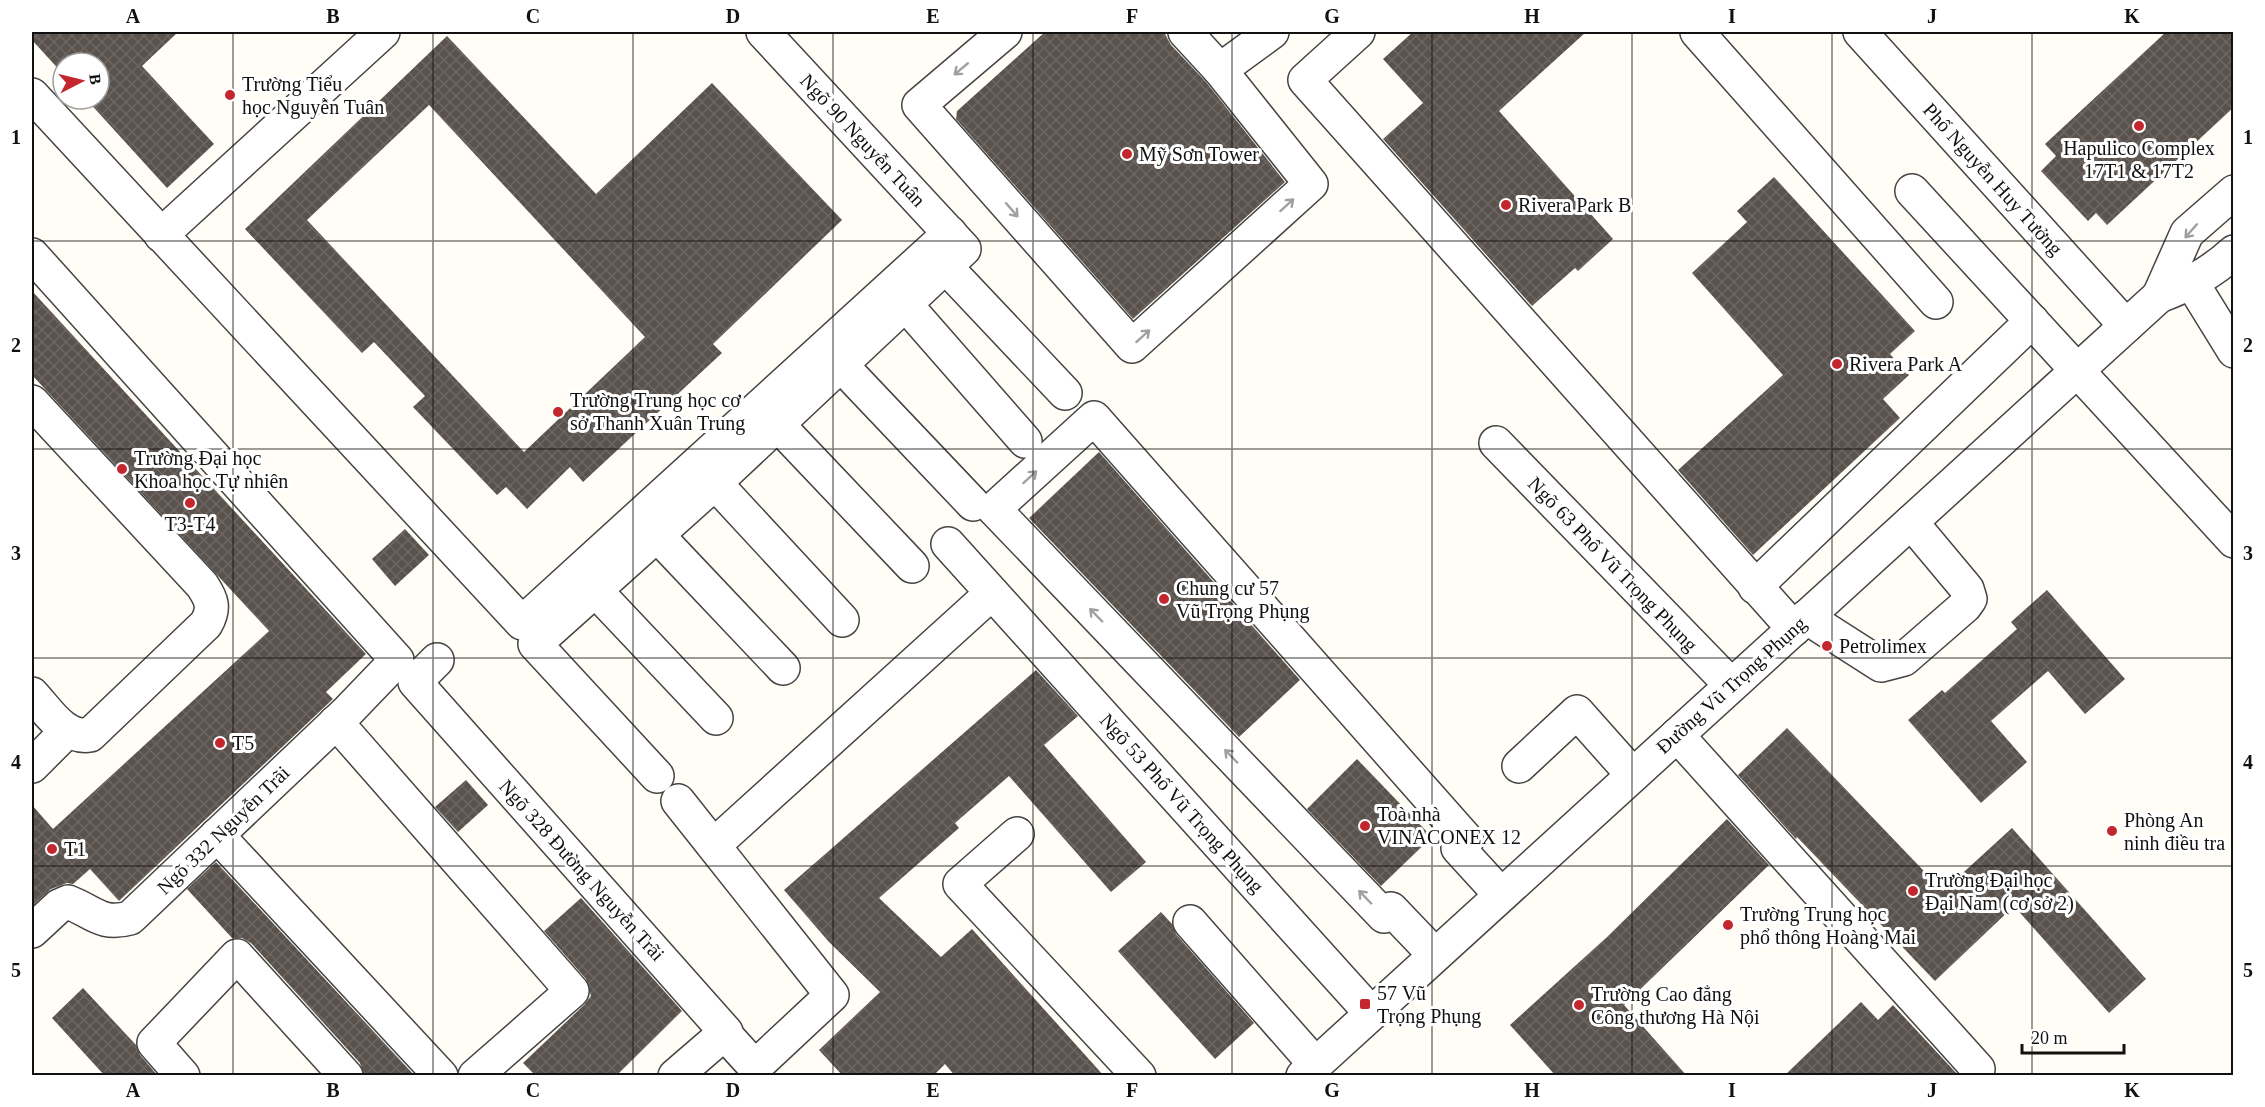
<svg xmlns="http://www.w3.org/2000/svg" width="2265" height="1107" viewBox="0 0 2265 1107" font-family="Georgia,serif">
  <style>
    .building { fill: url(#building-cross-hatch); fill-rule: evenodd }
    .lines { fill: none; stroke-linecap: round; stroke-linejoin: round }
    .minor-casing { stroke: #444; stroke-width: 36 }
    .minor { stroke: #fff; stroke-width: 33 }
    .oneway { stroke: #a0a0a0 }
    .grid { fill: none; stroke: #111; stroke-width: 1.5; stroke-opacity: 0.55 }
    .poi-dot { fill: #c4262e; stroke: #fff; stroke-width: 2 }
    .labels { text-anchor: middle; stroke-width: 6; stroke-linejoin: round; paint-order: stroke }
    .poi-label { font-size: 20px; fill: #111; stroke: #fff; text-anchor: start }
    .street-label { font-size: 20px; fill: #111; stroke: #fff }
    .neatline { fill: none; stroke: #111; stroke-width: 2 }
    .grid-label { font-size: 20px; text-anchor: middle; font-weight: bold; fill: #111 }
  </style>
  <defs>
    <pattern id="building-cross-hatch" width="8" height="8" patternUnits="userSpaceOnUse" patternTransform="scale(1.5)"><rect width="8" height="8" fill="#5a524d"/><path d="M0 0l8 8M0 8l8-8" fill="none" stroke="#6d6662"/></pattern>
  </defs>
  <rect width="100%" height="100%" fill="#fffdf5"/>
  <!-- building -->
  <g class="building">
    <polygon points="32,32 178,32 142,66 214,144 167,188 86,99 99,99 99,63 63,63 63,74 32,40"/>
    <polygon points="1045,32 1164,32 1171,45 1206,82 1285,182 1133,319 956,119 957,111"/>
    <polygon points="1413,32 1586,32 1499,111 1613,239 1578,271 1575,268 1532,306 1383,139 1423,103 1383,59"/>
    <polygon points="2166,32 2234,32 2234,107 2107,225 2096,213 2088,221 2041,171 2056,156 2045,144"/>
    <path d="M447 36 596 194 712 83 842 220 713 344 722 353 583 482 570 467 527 509 506 487 497 495 413 407 425 396 374 342 362 353 245 229ZM429 105 645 337 524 452 307 220Z"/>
    <polygon points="1774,177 1915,331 1890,354 1909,375 1883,399 1900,418 1753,555 1678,470 1783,375 1692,273 1747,222 1737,211"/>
    <polygon points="32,291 366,654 326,692 333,699 119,901 90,869 73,884 67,883 51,889 32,906 32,805 53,829 269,631 32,375"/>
    <polygon points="1099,452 1300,680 1239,737 1029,518"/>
    <polygon points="405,529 429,555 395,586 372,559"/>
    <polygon points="2047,590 2125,679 2085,714 2048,671 1991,721 2027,762 1981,803 1908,720 1942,690 1945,693 2017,629 2011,622"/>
    <polygon points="1036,670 1078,716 1044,745 1146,862 1111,892 1009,776 955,823 959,828 879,898 941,957 972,929 1104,1076 955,1076 945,1064 933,1076 843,1076 819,1050 880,992 829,942 784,890"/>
    <polygon points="1787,728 1943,891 2012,828 2146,979 2109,1013 2014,906 1935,981 1797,837 1796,839 1738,775"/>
    <polygon points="1357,759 1432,837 1381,886 1307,809"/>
    <polygon points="466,780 488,805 458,832 435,807"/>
    <polygon points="1727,819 1769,865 1624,1005 1687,1076 1554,1074 1510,1025 1607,937"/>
    <polygon points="216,862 415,1076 364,1076 360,1063 251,943 242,938 232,938 187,889"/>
    <polygon points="581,898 682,1011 616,1076 536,1076 523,1063 584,1005 591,996 586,979 544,931"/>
    <polygon points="1161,912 1172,924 1176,934 1254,1023 1215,1059 1118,951"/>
    <polygon points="83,988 136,1045 140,1055 158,1076 105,1076 52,1018"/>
    <polygon points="1861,1002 1878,1020 1893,1005 1959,1076 1784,1076"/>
  </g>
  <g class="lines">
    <defs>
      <g id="minor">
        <polyline points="1005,32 919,105 1132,346 1311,184 1220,70 1185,32"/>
        <polyline points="1358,32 1305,80 1794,629"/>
        <polyline points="1697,32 1936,302"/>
        <polyline points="1860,32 2126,326"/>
        <polyline points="1220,70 1272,32"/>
        <polyline points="32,95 522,623 950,233"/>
        <polyline points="1912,191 2234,541"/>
        <polyline points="161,235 383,32"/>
        <path d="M32 255 397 660 348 711 130 918C101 926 94 912 68 902L59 906 32 931"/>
        <polyline points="945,266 1065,393"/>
        <polyline points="2192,283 2234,351"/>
        <polyline points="2159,296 2187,233 2234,192"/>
        <polyline points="906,305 1025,441"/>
        <polyline points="841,365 973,504"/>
        <path d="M32 402 202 585C212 600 215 608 206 624L90 735C64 739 48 711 32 694"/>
        <polyline points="778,425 912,566"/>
        <polyline points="1496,443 1731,685"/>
        <polyline points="715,483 842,620"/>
        <polyline points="657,535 783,668"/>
        <polyline points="948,544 1371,1013"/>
        <polyline points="1755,587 2032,321"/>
        <polyline points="595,590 716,718"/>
        <polyline points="1806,617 1881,665 1904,659 1965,606 1970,599 1967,589 1911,522"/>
        <polyline points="437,660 415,682 726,1032 675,1076"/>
        <polyline points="336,722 572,991 475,1076"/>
        <polyline points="1677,735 1978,1069"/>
        <polyline points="32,766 67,731"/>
        <polyline points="1519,766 1577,712 1633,775"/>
        <polyline points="657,776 535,644 715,483 964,249 763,32"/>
        <polyline points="678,801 832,995 755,1067 724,1033"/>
        <polyline points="1017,834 960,884 1139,1076"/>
        <polyline points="217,835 441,1076"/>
        <polyline points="724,836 992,593"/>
        <polyline points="1190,922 1315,1064"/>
        <polyline points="1435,955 1391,909 1384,916 994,509 1094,418 1467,840 1458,848 1501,895"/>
        <polyline points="183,1076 154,1043 237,956 346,1076"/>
        <path d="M1303 1076 2159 296C2188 285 2211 273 2234 252"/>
      </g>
    </defs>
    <!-- minor casing -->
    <use href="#minor" class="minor-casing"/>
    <!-- minor -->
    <use href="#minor" class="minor"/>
  </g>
  <!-- one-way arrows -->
  <defs><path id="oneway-shaft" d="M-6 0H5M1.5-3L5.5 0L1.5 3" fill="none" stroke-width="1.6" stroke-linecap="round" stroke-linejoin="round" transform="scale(1.5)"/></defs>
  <g class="oneway">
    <use href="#oneway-shaft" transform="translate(961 69) rotate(140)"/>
    <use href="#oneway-shaft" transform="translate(1287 205) rotate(-42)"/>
    <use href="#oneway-shaft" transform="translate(1012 210) rotate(49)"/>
    <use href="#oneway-shaft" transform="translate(2191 231) rotate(131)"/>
    <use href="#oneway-shaft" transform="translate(1143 336) rotate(-42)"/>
    <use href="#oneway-shaft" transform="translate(1030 477) rotate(-42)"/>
    <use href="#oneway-shaft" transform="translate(1096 615) rotate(-134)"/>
    <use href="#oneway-shaft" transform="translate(1231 756) rotate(-134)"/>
    <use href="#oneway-shaft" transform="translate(1365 897) rotate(-134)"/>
  </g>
  <!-- grid -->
  <path class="grid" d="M233 32V1076M433 32V1076M633 32V1076M833 32V1076M1033 32V1076M1232 32V1076M1432 32V1076M1632 32V1076M1832 32V1076M2032 32V1076M32 241H2234M32 449H2234M32 658H2234M32 866H2234"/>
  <!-- markers -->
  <g class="poi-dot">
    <circle cx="230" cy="95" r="6"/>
    <circle cx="2139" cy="126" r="6"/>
    <circle cx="1127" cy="154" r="6"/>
    <circle cx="1506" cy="205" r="6"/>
    <circle cx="1837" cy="364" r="6"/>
    <circle cx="558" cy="412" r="6"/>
    <circle cx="122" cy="469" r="6"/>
    <circle cx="190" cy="503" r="6"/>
    <circle cx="1164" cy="599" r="6"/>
    <circle cx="1827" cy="646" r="6"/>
    <circle cx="220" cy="743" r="6"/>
    <circle cx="1365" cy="826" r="6"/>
    <circle cx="2112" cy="831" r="6"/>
    <circle cx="52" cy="849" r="6"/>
    <circle cx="1913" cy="891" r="6"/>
    <circle cx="1728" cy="925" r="6"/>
    <rect x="1359" y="998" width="12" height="12" rx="3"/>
    <circle cx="1579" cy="1005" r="6"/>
  </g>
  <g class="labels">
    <!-- poi labels -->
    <g class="poi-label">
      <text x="242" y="91">Trường Tiểu<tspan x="242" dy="23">học Nguyễn Tuân</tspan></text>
      <text x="2139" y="155" text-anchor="middle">Hapulico Complex<tspan x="2139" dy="23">17T1 &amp; 17T2</tspan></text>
      <text x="1139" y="161">Mỹ Sơn Tower</text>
      <text x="1518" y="212">Rivera Park B</text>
      <text x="1849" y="371">Rivera Park A</text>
      <text x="570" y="407">Trường Trung học cơ<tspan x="570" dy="23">sở Thanh Xuân Trung</tspan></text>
      <text x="134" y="465">Trường Đại học<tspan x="134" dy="23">Khoa học Tự nhiên</tspan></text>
      <text x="190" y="531" text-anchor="middle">T3-T4</text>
      <text x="1176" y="595">Chung cư 57<tspan x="1176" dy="23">Vũ Trọng Phụng</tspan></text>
      <text x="1839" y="653">Petrolimex</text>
      <text x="232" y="750">T5</text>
      <text x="1377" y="821">Toà nhà<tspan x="1377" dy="23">VINACONEX 12</tspan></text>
      <text x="2124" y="827">Phòng An<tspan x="2124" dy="23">ninh điều tra</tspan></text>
      <text x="64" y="856">T1</text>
      <text x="1925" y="887">Trường Đại học<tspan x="1925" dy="23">Đại Nam (cơ sở 2)</tspan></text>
      <text x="1740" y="921">Trường Trung học<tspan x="1740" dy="23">phổ thông Hoàng Mai</tspan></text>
      <text x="1377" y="1000">57 Vũ<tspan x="1377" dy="23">Trọng Phụng</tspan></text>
      <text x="1591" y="1001">Trường Cao đẳng<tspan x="1591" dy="23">Công thương Hà Nội</tspan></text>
    </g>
    <!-- street labels -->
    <g class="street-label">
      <text transform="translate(863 140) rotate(47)" y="7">Ngõ 90 Nguyễn Tuân</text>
      <text transform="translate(1993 179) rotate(48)" y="7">Phố Nguyễn Huy Tưởng</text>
      <text transform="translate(1613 564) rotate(46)" y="7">Ngõ 63 Phố Vũ Trọng Phụng</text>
      <text transform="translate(1731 685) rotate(-42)" y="7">Đường Vũ Trọng Phụng</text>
      <text transform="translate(1182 803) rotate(48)" y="7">Ngõ 53 Phố Vũ Trọng Phụng</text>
      <text transform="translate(223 830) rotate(-44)" y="7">Ngõ 332 Nguyễn Trãi</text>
      <text transform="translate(582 870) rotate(48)" y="7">Ngõ 328 Đường Nguyễn Trãi</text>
    </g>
  </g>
  <!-- border -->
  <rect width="2265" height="1107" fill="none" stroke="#ffffff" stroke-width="66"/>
  <!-- north arrow -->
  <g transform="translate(81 81) rotate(83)"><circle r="28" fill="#ffffff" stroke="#a0a0a0" stroke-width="1.5"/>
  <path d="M0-4.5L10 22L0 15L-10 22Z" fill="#c4262e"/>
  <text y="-9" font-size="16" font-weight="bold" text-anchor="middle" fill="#111111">B</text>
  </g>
  <!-- scale -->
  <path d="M2022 1044v9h102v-9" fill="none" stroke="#111111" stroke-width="3"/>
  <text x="2031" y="1044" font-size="18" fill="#111111" stroke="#ffffff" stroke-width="4.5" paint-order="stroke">20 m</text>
  <rect x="33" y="33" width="2199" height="1041" class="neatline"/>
  <g class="grid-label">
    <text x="133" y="23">A</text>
    <text x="333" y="23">B</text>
    <text x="533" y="23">C</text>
    <text x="733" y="23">D</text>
    <text x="933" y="23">E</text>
    <text x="1132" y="23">F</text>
    <text x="1332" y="23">G</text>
    <text x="1532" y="23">H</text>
    <text x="1732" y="23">I</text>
    <text x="1932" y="23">J</text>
    <text x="2132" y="23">K</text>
    <text x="16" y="144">1</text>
    <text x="2248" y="144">1</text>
    <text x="16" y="352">2</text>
    <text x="2248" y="352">2</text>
    <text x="16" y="560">3</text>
    <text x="2248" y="560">3</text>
    <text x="16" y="769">4</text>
    <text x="2248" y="769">4</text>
    <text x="16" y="977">5</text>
    <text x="2248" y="977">5</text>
    <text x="133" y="1097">A</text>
    <text x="333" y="1097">B</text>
    <text x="533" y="1097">C</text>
    <text x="733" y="1097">D</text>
    <text x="933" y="1097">E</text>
    <text x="1132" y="1097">F</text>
    <text x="1332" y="1097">G</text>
    <text x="1532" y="1097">H</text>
    <text x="1732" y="1097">I</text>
    <text x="1932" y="1097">J</text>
    <text x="2132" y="1097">K</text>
  </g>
</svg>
